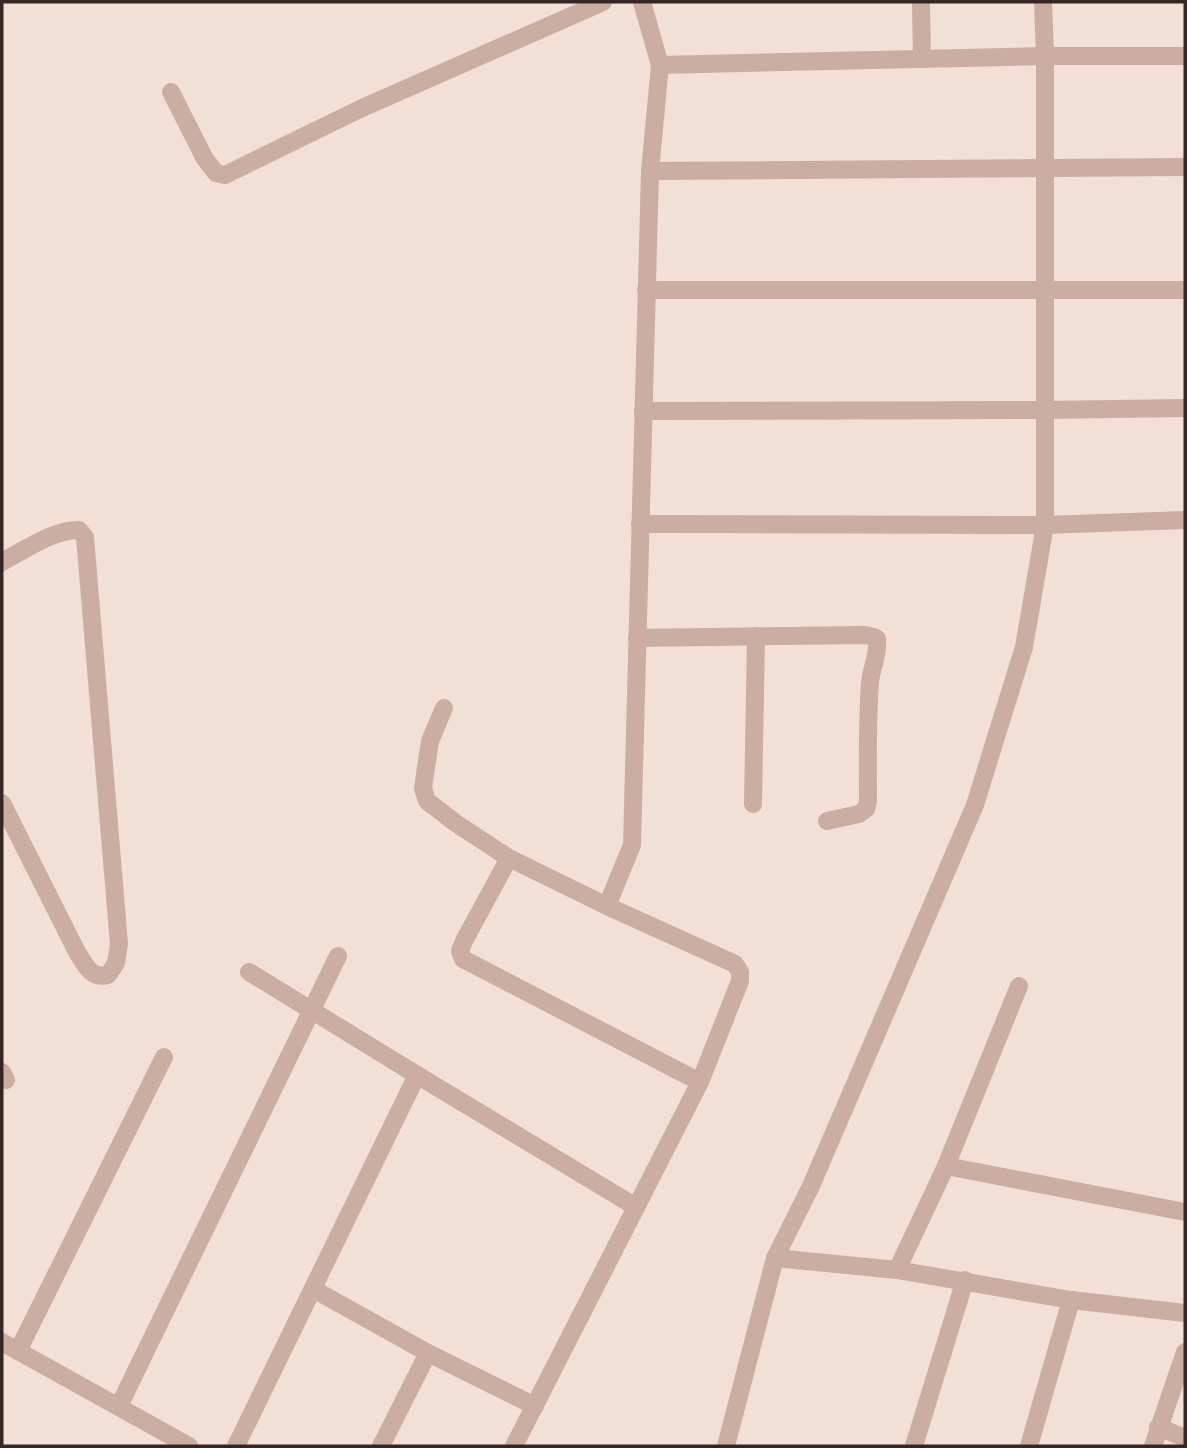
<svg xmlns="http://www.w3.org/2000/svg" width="1187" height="1448" viewBox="0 0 1187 1448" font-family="'Source Sans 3',sans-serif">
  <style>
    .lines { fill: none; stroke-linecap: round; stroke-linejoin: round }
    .minor { stroke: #cbada2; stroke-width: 18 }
  </style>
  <rect width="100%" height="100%" fill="#f2e0d6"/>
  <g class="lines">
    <!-- minor -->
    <g class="minor">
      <polyline points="921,2 922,59"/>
      <polyline points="660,65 1045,56 1185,56"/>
      <polyline points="171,92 205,159 216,173 225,175 360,109 603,2"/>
      <polyline points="650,171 1185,167"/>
      <polyline points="646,290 1185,290"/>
      <polyline points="643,411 1045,410 1185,408"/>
      <polyline points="640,524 1045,525 1185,520"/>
      <path d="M2 562C23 551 55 529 79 530L85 537 119 944 116 963 108 975C91 979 85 965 77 952L2 803"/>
      <path d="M637 638 865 635 874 637 877 639C879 655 871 668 870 683 867 722 868 762 868 801L866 809 859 814 827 821"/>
      <polyline points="444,708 430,741 423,788 427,801 457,824 509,858"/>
      <polyline points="753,804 756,636"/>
      <polyline points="607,906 632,845 650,171 660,65 642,2"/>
      <polyline points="249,972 417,1075 636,1207"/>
      <polyline points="2,1072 6,1080"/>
      <polyline points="946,1166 1185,1212"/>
      <polyline points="775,1258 897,1270 1071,1300 1185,1313"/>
      <polyline points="897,1270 946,1166 1019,986"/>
      <polyline points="313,1289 428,1353 535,1406"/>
      <polyline points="2,1342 189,1446"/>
      <polyline points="18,1351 164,1057"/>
      <polyline points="119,1406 338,956"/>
      <polyline points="1158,1427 1185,1438"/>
      <polyline points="236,1446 417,1075"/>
      <polyline points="381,1446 428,1353"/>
      <polyline points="514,1446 700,1082 740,981 740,972 735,964 607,906 509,858 464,941 460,951 463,959 700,1082"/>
      <polyline points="726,1446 775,1258 811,1186 975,805 1024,647 1045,525 1045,56 1043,2"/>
      <polyline points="914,1446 965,1280"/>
      <polyline points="1029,1446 1071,1300"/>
      <polyline points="1153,1446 1185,1352"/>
    </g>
  </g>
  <!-- border -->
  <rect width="1187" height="1448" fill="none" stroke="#352725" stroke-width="7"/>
</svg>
